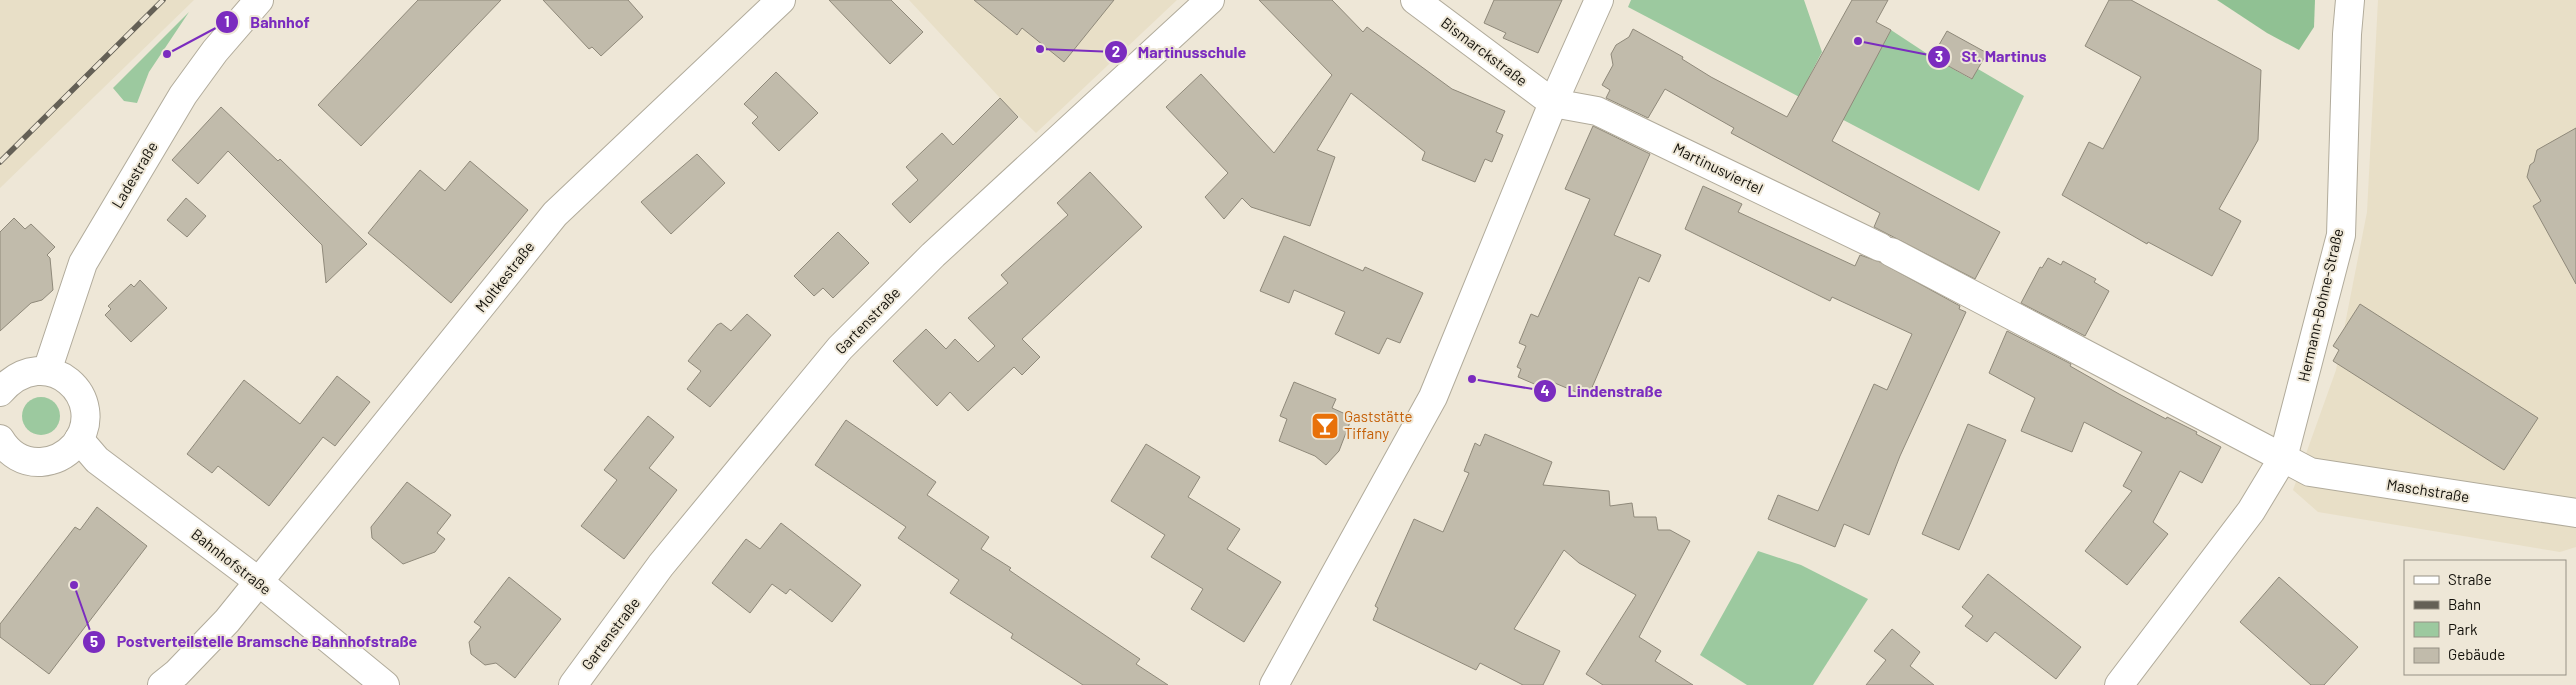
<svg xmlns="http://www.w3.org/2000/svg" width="2576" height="685" viewBox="0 0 2576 685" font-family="Barlow,sans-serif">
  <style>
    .built { fill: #e8dfc7 }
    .green { fill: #9cc99f }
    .forest { fill: #90c193 }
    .building { fill: #c1bbab; stroke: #8f897a }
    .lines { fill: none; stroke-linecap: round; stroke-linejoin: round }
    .street-casing { stroke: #b1ab9b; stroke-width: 30 }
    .street { stroke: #fff; stroke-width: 28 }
    .rail-casing { stroke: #646056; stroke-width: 5.5 }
    .rail { stroke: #eee7d7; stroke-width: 4; stroke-dasharray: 11; stroke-linecap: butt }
    .labels { text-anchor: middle; stroke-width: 4; stroke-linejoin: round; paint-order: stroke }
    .street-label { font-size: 15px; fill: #110f09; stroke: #eee7d7 }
    .food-label { font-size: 15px; fill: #c56008; stroke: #eee7d7; text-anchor: start }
    .leader { fill: none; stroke: #7b2cbf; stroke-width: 2 }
    .callout-dot { fill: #7b2cbf; stroke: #eee7d7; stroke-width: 2 }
    .mark-label { font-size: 15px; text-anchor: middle; font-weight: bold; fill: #fff }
    .callout-label { font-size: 16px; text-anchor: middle; font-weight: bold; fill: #7b2cbf; stroke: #eee7d7; stroke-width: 4; stroke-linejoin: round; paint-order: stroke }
  </style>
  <rect width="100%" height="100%" fill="#eee7d7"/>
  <!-- built -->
  <g class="built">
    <polygon points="0,0 194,0 0,188"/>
    <polygon points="909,0 1177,0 1036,133 1000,98"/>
    <polygon points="2378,0 2576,0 2576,547 2560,552 2318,512 2293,490 2336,370 2367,212"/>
  </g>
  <!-- green -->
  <g class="green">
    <polygon points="1631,0 1804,0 1822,52 1809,77 1853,100 1891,30 1932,57 1971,79 1978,69 2024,96 1979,191 1628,7"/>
    <polygon points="189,12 149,72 137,103 124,101 113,88"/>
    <circle cx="41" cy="416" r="19"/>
    <polygon points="1758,551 1801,565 1868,599 1813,685 1747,685 1700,655"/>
  </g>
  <!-- forest -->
  <polygon class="forest" points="2217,0 2315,0 2314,27 2299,50 2267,33"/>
  <!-- building -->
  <g class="building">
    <polygon points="418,0 501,0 361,146 318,105"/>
    <polygon points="543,0 628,0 643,17 601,56 592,47 589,49"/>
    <polygon points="829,0 891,0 923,32 890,64"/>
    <polygon points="974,0 1114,0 1064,62 1022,28 1017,35"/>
    <polygon points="1259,0 1332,0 1363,32 1367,27 1452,89 1505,111 1496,132 1503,135 1492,162 1485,159 1475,182 1422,160 1425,152 1351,93 1317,150 1335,157 1310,226 1251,207 1242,198 1224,219 1205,197 1228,173 1166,107 1201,74 1274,153 1332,75"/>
    <polygon points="1494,0 1562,0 1538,53 1503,38 1506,33 1484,23"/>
    <polygon points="1852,0 1888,0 1876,22 1891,30 1832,141 2000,232 1975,279 1874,227 1880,213 1731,133 1734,128 1665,89 1648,118 1606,98 1610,90 1602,85 1613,65 1611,54 1616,45 1629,37 1633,29 1683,57 1682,59 1711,77 1787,117"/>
    <polygon points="2109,0 2131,0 2261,70 2258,140 2219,209 2241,221 2212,276 2148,242 2147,244 2062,195 2089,142 2103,149 2141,77 2085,46"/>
    <polygon points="1947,31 1987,53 1972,79 1932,57"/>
    <polygon points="776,72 818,113 779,151 752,123 758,117 744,104"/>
    <polygon points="1000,98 1018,117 910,223 892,204 918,180 906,167 942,133 953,145"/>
    <polygon points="221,107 278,161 280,159 367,244 326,283 322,245 228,151 198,184 172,160"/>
    <polygon points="1593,126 1650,154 1614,235 1661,255 1649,282 1639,277 1588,397 1550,381 1546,389 1518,377 1521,369 1517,367 1526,346 1519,343 1531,314 1538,317 1590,199 1565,189"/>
    <polygon points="2576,128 2576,284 2533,206 2541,201 2527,177 2530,165 2534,162 2537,150"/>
    <polygon points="697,154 725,183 671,234 641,202"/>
    <polygon points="470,161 528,210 451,303 368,233 420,170 445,191"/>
    <polygon points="1090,172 1142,227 1022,339 1040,357 1022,375 1014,367 968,411 950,392 937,406 893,361 926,329 946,349 955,339 978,362 995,346 968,318 1008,283 1001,275 1068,215 1057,203"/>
    <polygon points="1703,186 1742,204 1738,212 1855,266 1860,255 1880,262 1960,306 1959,309 1966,312 1900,456 1869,535 1844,524 1835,547 1768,519 1778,495 1818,511 1874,384 1887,390 1912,334 1832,297 1830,301 1685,229"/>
    <polygon points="186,198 206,216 187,237 167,220"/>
    <polygon points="14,218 25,229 31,224 55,247 47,255 50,258 53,290 42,300 31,303 0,331 0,232"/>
    <polygon points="838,232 869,263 833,298 823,288 814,296 794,276"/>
    <polygon points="1284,236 1363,271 1365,267 1423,293 1400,343 1387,338 1379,354 1335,334 1345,312 1294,290 1289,303 1260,291"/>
    <polygon points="2048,258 2061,265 2063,261 2096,279 2094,282 2109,291 2085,336 2021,303 2040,267 2042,268"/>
    <polygon points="140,280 167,308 131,342 105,315 111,309 108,306 131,284 134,287"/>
    <polygon points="2360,304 2538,418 2504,470 2333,361 2339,350 2333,346"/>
    <polygon points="747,314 771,335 710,407 687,389 701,371 688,361 717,325 721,323 731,331"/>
    <polygon points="2007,331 2071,364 2070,366 2119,394 2166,419 2167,417 2197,432 2196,434 2221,447 2202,483 2180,471 2153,522 2168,534 2127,585 2085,551 2132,491 2123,486 2142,452 2084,422 2072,452 2021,431 2035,398 1989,373"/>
    <polygon points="337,376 370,402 335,446 323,437 269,506 218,466 212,473 187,454 244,380 300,424"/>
    <polygon points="1294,382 1336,399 1332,408 1352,417 1339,451 1326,465 1315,456 1279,441 1287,419 1280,416"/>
    <polygon points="648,416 674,437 649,468 677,490 624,559 581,526 617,480 604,470"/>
    <polygon points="846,420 936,482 927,495 989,537 981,549 1011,568 1009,570 1022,579 1140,659 1136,664 1168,685 1083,685 1011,638 1013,634 950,593 959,580 898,538 906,527 815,465"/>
    <polygon points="1968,424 2006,440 1959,550 1922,534"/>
    <polygon points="1485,434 1552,462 1543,485 1609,491 1610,506 1632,503 1634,517 1656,517 1658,530 1670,530 1690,541 1639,637 1661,651 1655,661 1693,685 1603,685 1586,674 1636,595 1579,563 1564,550 1514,629 1560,651 1543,685 1523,685 1480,663 1476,670 1373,620 1378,608 1375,606 1414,519 1443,532 1469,473 1464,471 1475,443 1480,446"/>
    <polygon points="1146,444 1200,477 1188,497 1240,529 1227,549 1281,582 1244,642 1191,609 1203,589 1151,557 1165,535 1111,501"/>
    <polygon points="407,482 451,515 437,533 445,539 435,552 403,564 372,538 371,527"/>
    <polygon points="97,507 147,546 49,674 0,637 0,624 75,527 80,530"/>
    <polygon points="781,523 861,585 832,622 790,589 786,594 772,584 750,613 712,583 746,539 760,549"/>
    <polygon points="1988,574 2081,647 2056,679 1995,632 1987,642 1965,626 1973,616 1962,607"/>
    <polygon points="509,577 561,619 515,678 496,663 485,665 471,654 469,642 481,627 474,622"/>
    <polygon points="2279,577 2358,647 2324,685 2311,685 2240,622"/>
    <polygon points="1892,629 1920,652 1910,666 1934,685 1866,685 1886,660 1874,651"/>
  </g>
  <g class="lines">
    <defs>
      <g id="street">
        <polyline points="1415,0 1553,103 1597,111 1880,247"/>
        <polyline points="1891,252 2310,472 2576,513"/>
        <polyline points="47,371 83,263 183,95 215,51 259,0"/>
        <path d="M0 392C47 338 111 400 75 445 66 455 55 461 41 462 24 463 9 454 0 439"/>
        <polyline points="79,439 97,460 258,581 385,685"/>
        <polyline points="162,685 177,673 227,621 555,214 781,0"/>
        <polyline points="573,685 661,565 840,348 933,255 1210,0"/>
        <polyline points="1274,685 1433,397 1553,103 1599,0"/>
        <polyline points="2119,685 2251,511 2283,458 2341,235 2347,34 2350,0"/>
      </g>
    </defs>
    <!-- street casing -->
    <use href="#street" class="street-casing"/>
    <!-- street -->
    <use href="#street" class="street"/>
    <defs>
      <polyline id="rail" points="0,162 163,0"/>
    </defs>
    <!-- rail casing -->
    <use href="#rail" class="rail-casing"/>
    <!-- rail -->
    <use href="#rail" class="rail"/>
  </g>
  <!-- icons -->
  <defs>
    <symbol id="bar-square" viewBox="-11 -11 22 22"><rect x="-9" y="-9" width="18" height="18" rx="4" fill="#e8710a" stroke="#eee7d7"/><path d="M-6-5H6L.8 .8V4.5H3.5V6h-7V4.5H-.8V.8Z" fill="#fff"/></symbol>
  </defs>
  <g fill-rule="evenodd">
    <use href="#bar-square" x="1309" y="410" width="32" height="32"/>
  </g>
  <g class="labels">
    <!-- street labels -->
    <g class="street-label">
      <text transform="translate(1484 52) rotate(37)" y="5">Bismarckstraße</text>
      <text transform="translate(1718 169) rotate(26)" y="5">Martinusviertel</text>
      <text transform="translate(135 175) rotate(-59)" y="5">Ladestraße</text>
      <text transform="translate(505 277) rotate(-52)" y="5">Moltkestraße</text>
      <text transform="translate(2321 305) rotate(-77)" y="5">Hermann-Bohne-Straße</text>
      <text transform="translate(868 321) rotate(-46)" y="5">Gartenstraße</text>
      <text transform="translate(2428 491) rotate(9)" y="5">Maschstraße</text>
      <text transform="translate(231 562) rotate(38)" y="5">Bahnhofstraße</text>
      <text transform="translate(611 634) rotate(-53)" y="5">Gartenstraße</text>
    </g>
    <!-- food labels -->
    <g class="food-label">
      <text x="1344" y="422">Gaststätte<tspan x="1344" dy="17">Tiffany</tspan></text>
    </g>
  </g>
  <!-- callouts -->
  <path class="leader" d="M167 54L227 22M1040 49L1116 52M1858 41L1939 57M1472 379L1545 391M74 585L94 642"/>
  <g class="callout-dot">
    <circle cx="167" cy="54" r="5"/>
    <circle cx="1040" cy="49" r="5"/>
    <circle cx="1858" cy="41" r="5"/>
    <circle cx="1472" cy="379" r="5"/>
    <circle cx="74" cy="585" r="5"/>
    <circle cx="227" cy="22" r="12"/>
    <circle cx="1116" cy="52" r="12"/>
    <circle cx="1939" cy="57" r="12"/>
    <circle cx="1545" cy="391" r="12"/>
    <circle cx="94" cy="642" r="12"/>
  </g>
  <g class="mark-label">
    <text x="227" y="27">1</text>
    <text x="1116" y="57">2</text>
    <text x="1939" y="62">3</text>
    <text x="1545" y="396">4</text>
    <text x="94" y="647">5</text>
  </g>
  <g class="callout-label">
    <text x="280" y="28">Bahnhof</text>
    <text x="1192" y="58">Martinusschule</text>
    <text x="2004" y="62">St. Martinus</text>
    <text x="1615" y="397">Lindenstraße</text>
    <text x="267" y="647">Postverteilstelle Bramsche Bahnhofstraße</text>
  </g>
  <!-- legend -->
  <rect x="2404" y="560" width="162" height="115" fill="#eee7d7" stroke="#969185"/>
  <rect x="2414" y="576" width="25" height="8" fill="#ffffff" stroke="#969185"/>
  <text x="2448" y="585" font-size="15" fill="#110f09">Straße</text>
  <rect x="2414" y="601" width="25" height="8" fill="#646056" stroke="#969185"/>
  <text x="2448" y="610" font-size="15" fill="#110f09">Bahn</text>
  <rect x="2414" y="622" width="25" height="15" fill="#9cc99f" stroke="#969185"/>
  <text x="2448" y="635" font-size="15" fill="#110f09">Park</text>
  <rect x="2414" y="648" width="25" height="15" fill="#c1bbab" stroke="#969185"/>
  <text x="2448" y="660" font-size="15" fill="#110f09">Gebäude</text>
</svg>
